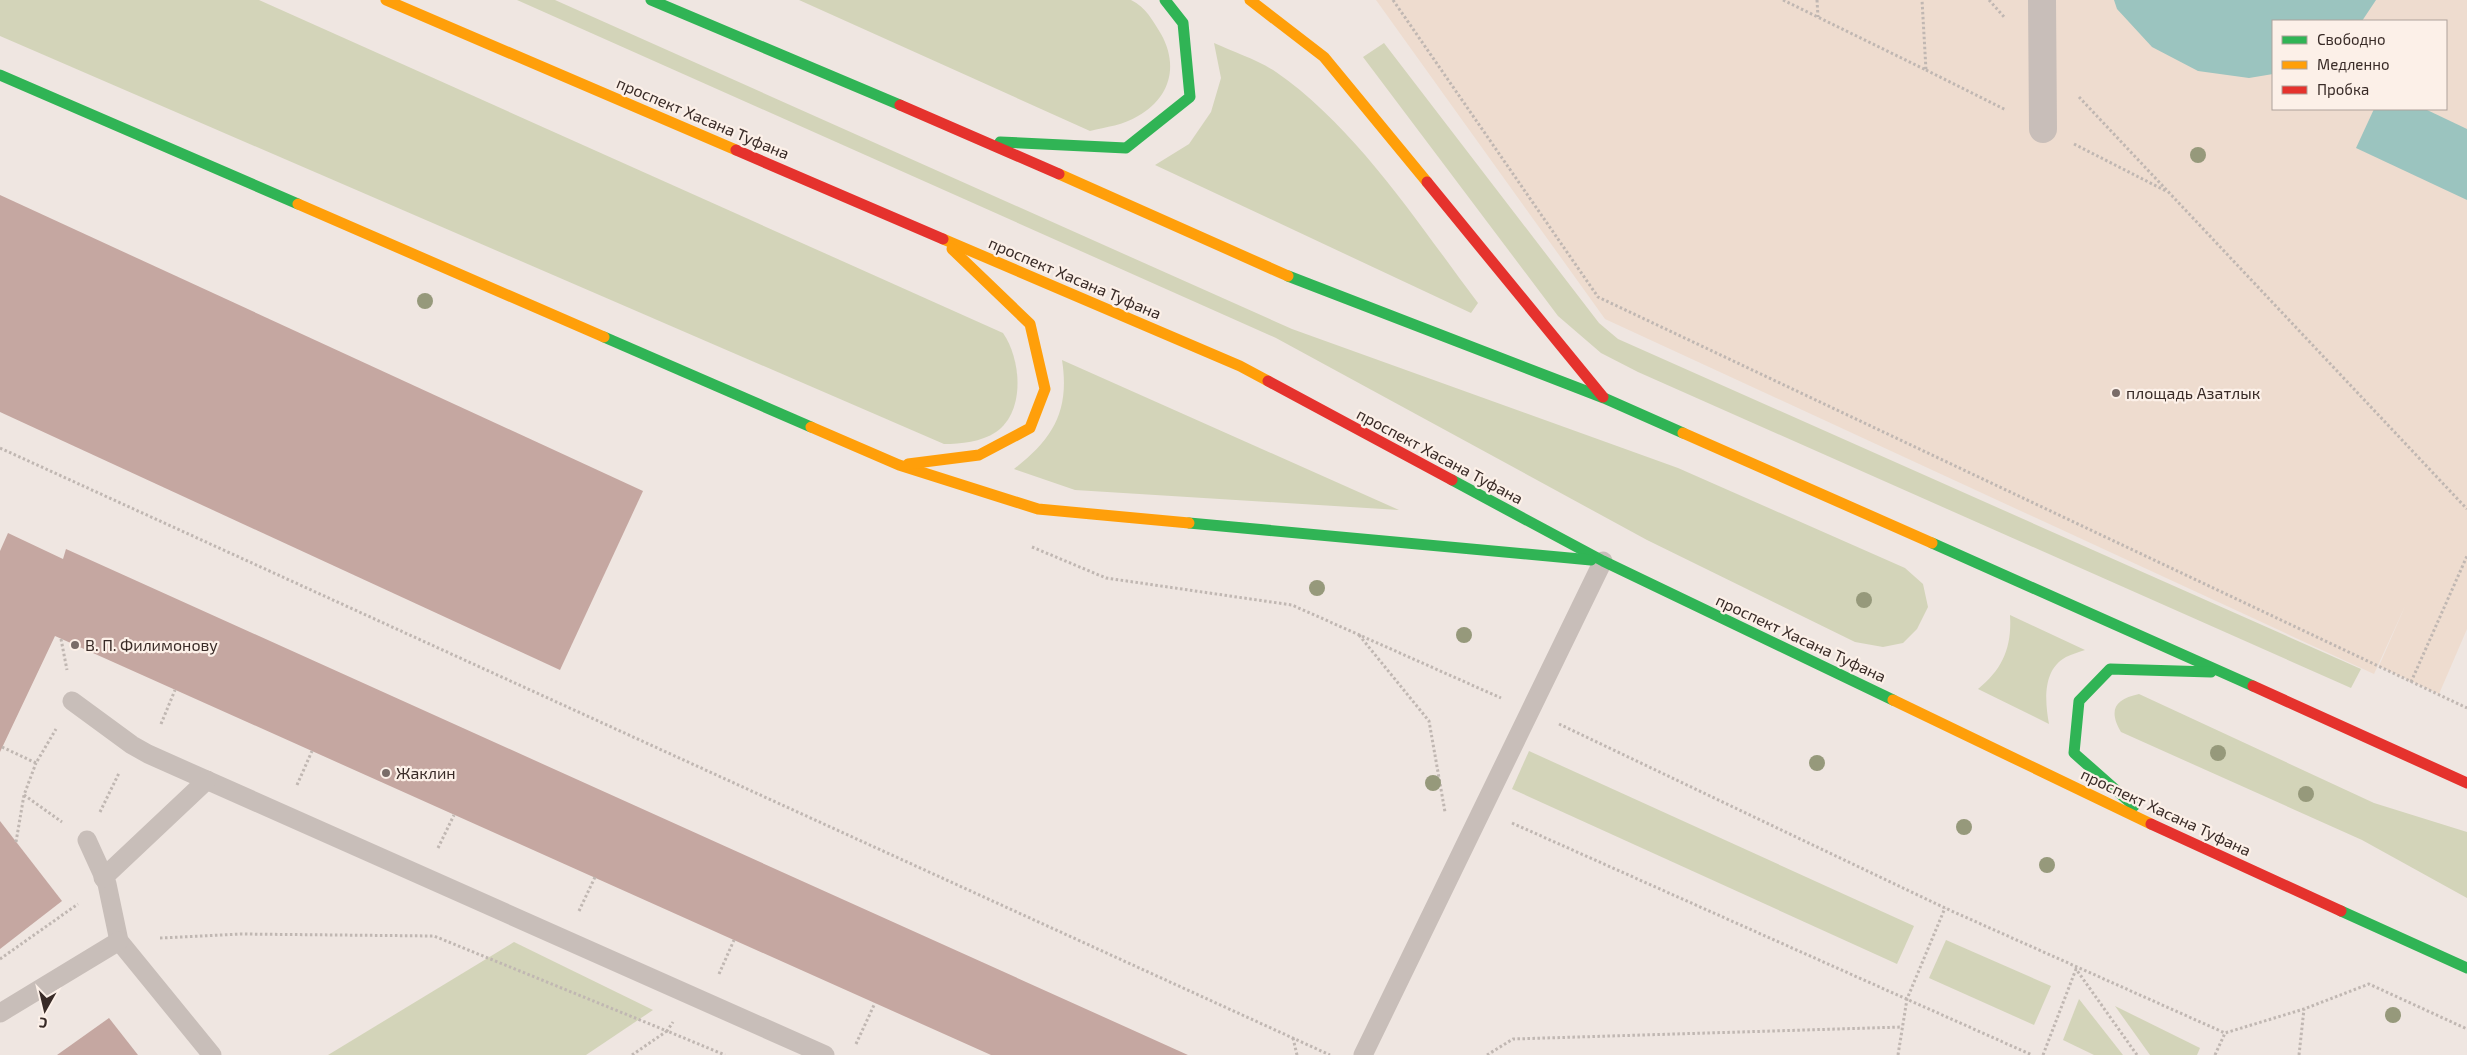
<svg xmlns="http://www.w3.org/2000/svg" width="2467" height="1055" viewBox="0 0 2467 1055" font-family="'Exo 2',sans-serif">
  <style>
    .green { fill: #d3d4b9 }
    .plaza { fill: #eedccf; fill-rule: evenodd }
    .water { fill: #9bc4bf }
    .building { fill: #c5a7a1 }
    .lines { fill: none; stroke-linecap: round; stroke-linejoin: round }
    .path { stroke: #c0b7b2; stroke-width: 3; stroke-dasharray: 2.5 2.5; stroke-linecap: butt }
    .lane { stroke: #c8beb9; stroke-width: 19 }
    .street { stroke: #c8beb9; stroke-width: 28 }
    .fast { stroke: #30b455; stroke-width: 11 }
    .slow { stroke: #ff9f0a; stroke-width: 11 }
    .jam { stroke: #e5322d; stroke-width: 11 }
    .tree { fill: #96997b }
    .poi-dot { fill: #796c68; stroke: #fcf0e8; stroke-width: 2 }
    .labels { text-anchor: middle; stroke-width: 4.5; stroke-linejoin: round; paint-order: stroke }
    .street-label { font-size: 16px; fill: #392b27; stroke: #fcf0e8 }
    .poi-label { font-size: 16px; fill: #392b27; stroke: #fcf0e8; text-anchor: start }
  </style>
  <rect width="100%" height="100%" fill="#efe6e1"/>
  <!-- green -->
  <g class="green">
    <path d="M0 0H259L1003 333C1021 359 1026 411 996 432 981 442 961 444 944 444L0 36Z"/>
    <polygon points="517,0 555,0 1292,329 1678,468 1905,568 1923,584 1928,607 1917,629 1903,643 1883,647 1855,642 1647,540 1276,338"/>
    <path d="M799 0H1131C1146 7 1153 21 1161 34 1179 66 1170 98 1138 116 1124 125 1106 127 1090 131Z"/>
    <path d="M1214 43C1234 52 1258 60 1276 72 1357 128 1419 225 1478 303L1471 313 1155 165 1189 144 1211 112 1221 78Z"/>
    <polygon points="1384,43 1599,323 1618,339 2361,669 2351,688 1638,372 1601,353 1558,316 1363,57"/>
    <path d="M1062 360 1399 510 1075 490 1014 469C1053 439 1070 411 1062 360Z"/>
    <path d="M2010 615 2085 650C2079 652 2072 654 2066 657 2042 670 2045 702 2049 724L1978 689C2003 669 2012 647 2010 615Z"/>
    <path d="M2139 694 2374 803 2467 832V898L2362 840 2121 732C2108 710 2115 699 2139 694Z"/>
    <polygon points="1529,751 1914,926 1897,964 1512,789"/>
    <polygon points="1946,940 2051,986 2034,1025 1929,978"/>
    <polygon points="514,942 653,1010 586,1055 328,1055"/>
    <polygon points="2079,999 2123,1055 2094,1055 2063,1040"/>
    <polygon points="2115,1006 2200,1048 2197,1055 2150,1055"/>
  </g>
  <!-- plaza -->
  <path class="plaza" d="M1376 0H2467V629L2439 694 2379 666 2406 604 2374 674 1605 319ZM2273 21H2446V109H2273Z"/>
  <!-- water -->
  <g class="water">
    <polygon points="2114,0 2376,0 2362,21 2273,21 2273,74 2249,78 2198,71 2152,47 2117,9"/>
    <polygon points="2374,109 2425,109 2467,129 2467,200 2356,148"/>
  </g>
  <!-- building -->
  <g class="building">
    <polygon points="0,195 643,491 560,670 0,412"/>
    <polygon points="8,533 63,559 66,549 1188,1055 991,1055 55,636 0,752 0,551"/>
    <polygon points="0,821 62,901 0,949"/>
    <polygon points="109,1018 138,1055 57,1055"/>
  </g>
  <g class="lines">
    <!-- path -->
    <g class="path">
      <polyline points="1393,0 1598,297 2467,708"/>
      <polyline points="1783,0 1926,70 1922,0"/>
      <polyline points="1817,0 1818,17"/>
      <polyline points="1989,0 2005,18"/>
      <polyline points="1926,70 2006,110"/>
      <polyline points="2079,97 2467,509"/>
      <polyline points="2074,144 2166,191"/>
      <polyline points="0,448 1330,1055"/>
      <polyline points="1032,547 1106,578 1292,605 1501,698"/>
      <polyline points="1359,635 1429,721 1445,812"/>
      <polyline points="61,639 67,670"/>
      <polyline points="2411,682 2467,556"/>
      <polyline points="161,724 175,690"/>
      <polyline points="1559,724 1945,908 2225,1033 2304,1009 2369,984 2467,1029"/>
      <polyline points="2,747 36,763 56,729"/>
      <polyline points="297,785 312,751"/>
      <polyline points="24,795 62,822"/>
      <polyline points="100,812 119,773"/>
      <polyline points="1512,823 2032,1055"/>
      <polyline points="16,842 24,795 36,763"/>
      <polyline points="438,848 454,815"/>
      <polyline points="579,911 595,877"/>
      <polyline points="160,938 241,934 434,936 667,1031 673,1022"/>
      <polyline points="0,959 78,904"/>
      <polyline points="719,974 734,940"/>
      <polyline points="1293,1038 1297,1055"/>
      <polyline points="856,1044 875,1003"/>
      <polyline points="632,1055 667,1031 725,1055"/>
      <polyline points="1487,1055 1513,1039 1902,1027"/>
      <polyline points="1898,1055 1907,999 1945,908"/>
      <polyline points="2043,1055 2076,969 2137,1055"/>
      <polyline points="2215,1055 2225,1033"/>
      <polyline points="2299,1055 2304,1009"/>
    </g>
    <!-- lane -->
    <g class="lane">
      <polyline points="72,701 132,745 148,754 825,1055"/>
      <polyline points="87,840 107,884 119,941 212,1055"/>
      <polyline points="103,878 207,780"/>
      <polyline points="0,1013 119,941"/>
      <polyline points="1363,1055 1603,561"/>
    </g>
    <!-- street -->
    <polyline class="street" points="2042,0 2043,129"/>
    <!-- fast -->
    <g class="fast">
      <polyline points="651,0 900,105"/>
      <polyline points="0,75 298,204"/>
      <polyline points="1000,142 1126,148 1190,97 1183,23 1165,0"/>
      <polyline points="1288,276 1604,398 1683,433"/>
      <polyline points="604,337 811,427"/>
      <polyline points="1452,480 1603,561 1893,700"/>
      <polyline points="1189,523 1591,560"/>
      <polyline points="1932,543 2253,686"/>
      <polyline points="2134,806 2074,753 2079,701 2110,669 2211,672"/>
      <polyline points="2341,911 2467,968"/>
    </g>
    <!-- slow -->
    <g class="slow">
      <polyline points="386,0 736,150"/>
      <polyline points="1250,0 1324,57 1427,182"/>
      <polyline points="1059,174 1288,276"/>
      <polyline points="298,204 604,337"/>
      <polyline points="943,239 1240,366 1268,381"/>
      <polyline points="811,427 899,465 1038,509 1189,523"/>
      <polyline points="1683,433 1932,543"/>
      <polyline points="908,464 979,455 1030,428 1045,389 1030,324 952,249"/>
      <polyline points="1893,700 2151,824"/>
    </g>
    <!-- jam -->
    <g class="jam">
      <polyline points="900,105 1059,174"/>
      <polyline points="736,150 943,239"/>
      <polyline points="1427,182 1603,397"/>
      <polyline points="1268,381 1452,480"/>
      <polyline points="2253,686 2467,783"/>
      <polyline points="2151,824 2341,911"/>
    </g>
  </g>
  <!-- trees -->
  <g class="tree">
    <circle cx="2198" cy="155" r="8"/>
    <circle cx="425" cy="301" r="8"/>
    <circle cx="1317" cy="588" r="8"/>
    <circle cx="1864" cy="600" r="8"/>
    <circle cx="1464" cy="635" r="8"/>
    <circle cx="2218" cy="753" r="8"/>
    <circle cx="1817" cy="763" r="8"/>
    <circle cx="1433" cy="783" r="8"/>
    <circle cx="2306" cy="794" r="8"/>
    <circle cx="1964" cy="827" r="8"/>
    <circle cx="2047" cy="865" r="8"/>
    <circle cx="2393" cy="1015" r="8"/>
  </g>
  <!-- markers -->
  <g class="poi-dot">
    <circle cx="2116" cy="393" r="5"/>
    <circle cx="75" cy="645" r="5"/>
    <circle cx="386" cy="773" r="5"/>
  </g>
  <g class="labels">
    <!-- street labels -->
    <g class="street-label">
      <text transform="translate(703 118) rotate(23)" y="6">проспект Хасана Туфана</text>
      <text transform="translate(1075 278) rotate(23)" y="6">проспект Хасана Туфана</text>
      <text transform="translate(1440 456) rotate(28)" y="6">проспект Хасана Туфана</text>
      <text transform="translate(1801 638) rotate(25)" y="6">проспект Хасана Туфана</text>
      <text transform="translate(2166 812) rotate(25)" y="6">проспект Хасана Туфана</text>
    </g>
    <!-- poi labels -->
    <g class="poi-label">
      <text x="2126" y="399">площадь Азатлык</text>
      <text x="85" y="651">В. П. Филимонову</text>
      <text x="396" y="779">Жаклин</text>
    </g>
  </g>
  <!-- legend -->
  <rect x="2272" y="20" width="175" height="90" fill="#fcf0e8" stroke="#aea19b"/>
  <rect x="2282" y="36" width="25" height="8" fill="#30b455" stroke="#aea19b"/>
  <text x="2317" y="45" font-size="15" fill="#392b27">Свободно</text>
  <rect x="2282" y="61" width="25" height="8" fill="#ff9f0a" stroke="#aea19b"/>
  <text x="2317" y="70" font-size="15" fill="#392b27">Медленно</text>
  <rect x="2282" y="86" width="25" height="8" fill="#e5322d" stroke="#aea19b"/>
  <text x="2317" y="95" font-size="15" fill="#392b27">Пробка</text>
  <!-- north arrow -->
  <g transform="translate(45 1010) rotate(188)" stroke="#fcf0e8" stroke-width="4" paint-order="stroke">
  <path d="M0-4L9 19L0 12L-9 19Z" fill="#392b27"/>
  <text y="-8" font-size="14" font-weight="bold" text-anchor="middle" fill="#392b27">С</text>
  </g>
</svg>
